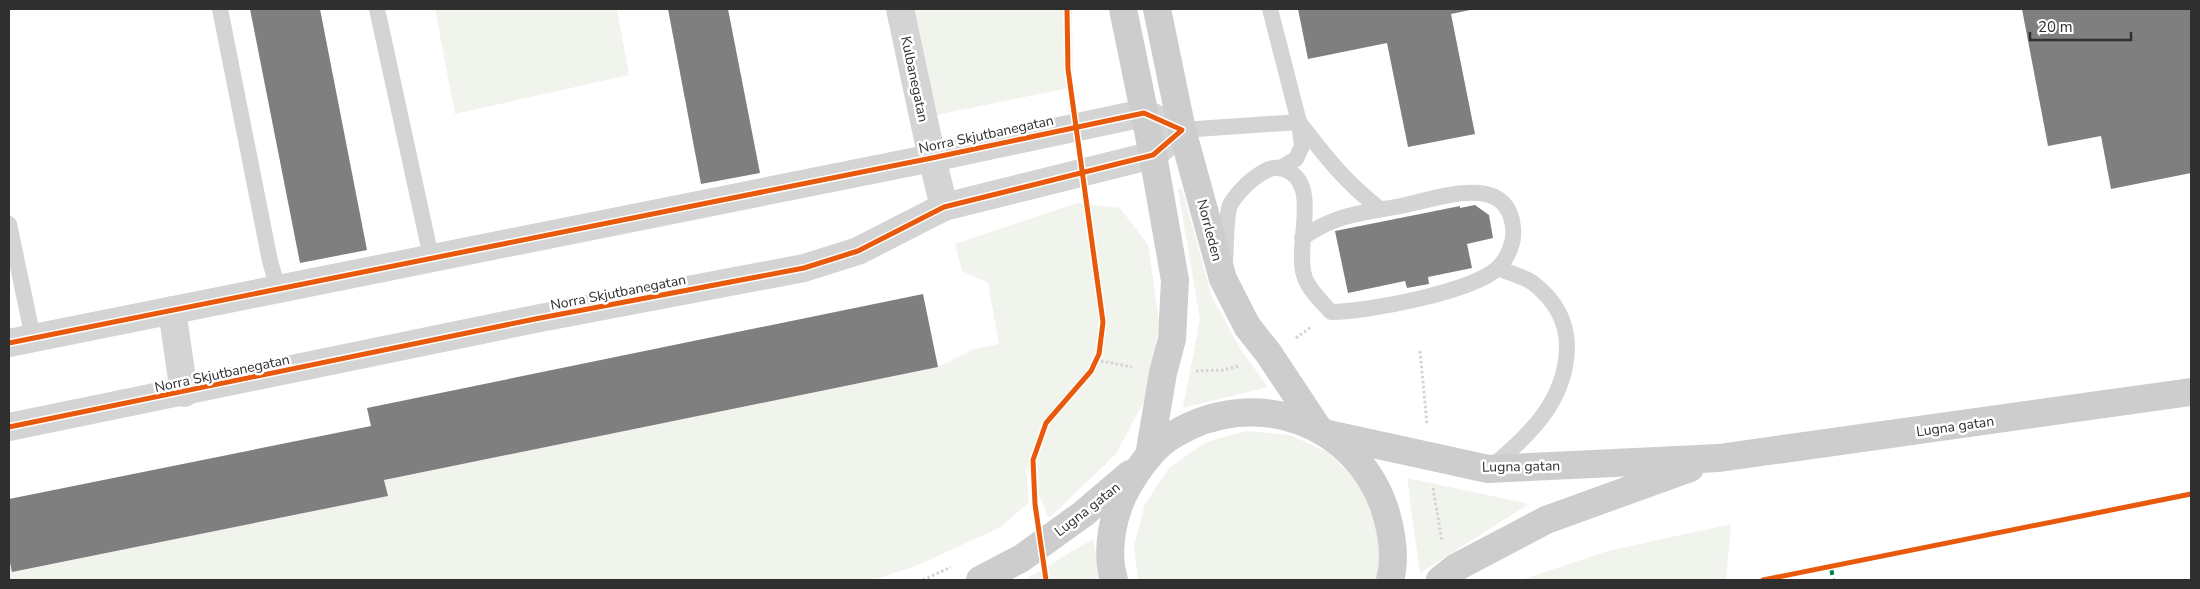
<svg xmlns="http://www.w3.org/2000/svg" width="2200" height="589" viewBox="0 0 2200 589" font-family="'Nunito Sans',sans-serif">
  <style>
    .green { fill: #f0f4ed }
    .building { fill: #7f7f7f }
    .lines { fill: none; stroke-linecap: round; stroke-linejoin: round }
    .path { stroke: #d4d4d4; stroke-width: 3; stroke-dasharray: 2.5 2.5; stroke-linecap: butt }
    .lane { stroke: #d4d4d4; stroke-width: 16 }
    .street { stroke: #d4d4d4; stroke-width: 28 }
    .secondary { stroke: #cdcdcd; stroke-width: 28 }
    .quiet { stroke: #00873e; stroke-width: 4; stroke-dasharray: 8 4; stroke-linecap: butt }
    .cycleway-casing { stroke: #fff; stroke-width: 8 }
    .cycleway { stroke: #e8590c; stroke-width: 5 }
    .labels { text-anchor: middle; stroke-width: 5; stroke-linejoin: round; paint-order: stroke }
    .street-label { font-size: 14px; fill: #2f2f2f; stroke: #fff }
  </style>
  <rect width="100%" height="100%" fill="#fff"/>
  <!-- green -->
  <g class="green">
    <polygon points="435,9 617,9 629,75 455,114"/>
    <polygon points="906,9 1072,9 1073,87 932,116"/>
    <polygon points="1182,188 1212,297 1241,350 1268,387 1183,408 1200,319 1178,190"/>
    <polygon points="1077,203 1120,208 1148,245 1159,321 1153,364 1144,401 1116,454 1049,518 1026,467 1029,502 1001,527 918,565 874,580 9,580 9,558 13,572 387,496 384,480 938,367 974,349 999,344 988,283 962,271 955,244"/>
    <polygon points="1247,431 1290,435 1329,453 1359,483 1377,525 1380,567 1377,580 1138,580 1134,546 1145,504 1169,468 1206,442"/>
    <polygon points="1407,478 1529,504 1420,573"/>
    <polygon points="1731,524 1726,580 1521,580 1608,551"/>
    <polygon points="1093,539 1100,580 1024,580"/>
  </g>
  <!-- building -->
  <g class="building">
    <polygon points="250,9 320,9 367,250 300,263"/>
    <polygon points="668,9 728,9 760,173 701,184"/>
    <polygon points="1298,9 1475,9 1451,14 1475,134 1408,147 1387,43 1308,59"/>
    <polygon points="2022,9 2191,9 2191,173 2111,189 2101,136 2048,146"/>
    <polygon points="1475,205 1489,215 1493,238 1467,244 1472,268 1428,277 1429,284 1407,288 1405,281 1348,293 1335,231 1460,206 1460,208"/>
    <polygon points="923,294 938,367 384,480 388,496 12,572 9,558 9,499 371,426 367,408"/>
  </g>
  <g class="lines">
    <!-- path -->
    <g class="path">
      <polyline points="1296,338 1311,327"/>
      <polyline points="1420,351 1427,424"/>
      <polyline points="1096,360 1132,367"/>
      <polyline points="1196,371 1223,370 1239,366"/>
      <polyline points="1433,488 1442,541"/>
      <polyline points="923,580 951,567"/>
    </g>
    <!-- lane -->
    <g class="lane">
      <polyline points="220,9 270,261 278,289"/>
      <polyline points="377,9 431,257"/>
      <polyline points="1270,9 1299,122 1302,146 1296,159 1282,167"/>
      <path d="M1182 130 1299 122C1326 157 1345 182 1380 209"/>
      <polyline points="9,224 33,338"/>
      <path d="M1225 262C1226 249 1226 214 1230 205 1235 196 1245 185 1253 179 1265 170 1275 163 1290 172 1319 189 1295 246 1304 275 1307 288 1322 302 1331 312 1366 312 1472 292 1498 268 1508 258 1515 241 1513 227 1507 171 1437 199 1401 206 1362 213 1336 214 1302 238"/>
      <path d="M1490 468C1529 435 1566 402 1567 347 1567 320 1555 300 1533 283 1523 276 1509 273 1498 268"/>
    </g>
    <!-- street -->
    <g class="street">
      <polyline points="900,9 932,158 944,207"/>
      <polyline points="172,310 184,393"/>
      <polyline points="9,343 932,158 1144,113 1182,130 1153,155 944,207 858,251 804,268 535,319 9,427"/>
    </g>
    <!-- secondary -->
    <g class="secondary">
      <polyline points="1123,9 1153,155 1175,280 1172,339 1163,373 1149,456"/>
      <polyline points="1157,9 1182,130 1223,279 1247,326 1269,354 1318,428"/>
      <polyline points="1328,434 1488,469 1719,458 2191,392"/>
      <polyline points="980,580 1022,558 1083,514 1130,474"/>
      <path d="M1114 580C1105 550 1113 512 1128 486 1140 466 1153 447 1173 435 1254 385 1358 421 1386 513 1392 534 1396 559 1390 580"/>
      <polyline points="1440,580 1455,568 1546,520 1690,468"/>
    </g>
    <!-- quiet -->
    <polyline class="quiet" points="1831,567 1833,580"/>
    <defs>
      <g id="cycleway">
        <polyline points="9,343 932,158 1144,113 1182,130 1153,155 944,207 858,251 804,268 535,319 9,427"/>
        <polyline points="1046,580 1035,504 1033,460 1046,423 1091,371 1099,354 1103,322 1068,69 1067,9"/>
        <polyline points="1763,580 2191,494"/>
      </g>
    </defs>
    <!-- cycleway casing -->
    <use href="#cycleway" class="cycleway-casing"/>
    <!-- cycleway -->
    <use href="#cycleway" class="cycleway"/>
  </g>
  <g class="labels">
    <!-- street labels -->
    <g class="street-label">
      <text transform="translate(915 79) rotate(78)" y="5">Kulbanegatan</text>
      <text transform="translate(986 134) rotate(-12)" y="5">Norra Skjutbanegatan</text>
      <text transform="translate(1210 230) rotate(75)" y="5">Norrleden</text>
      <text transform="translate(618 292) rotate(-11)" y="5">Norra Skjutbanegatan</text>
      <text transform="translate(222 373) rotate(-12)" y="5">Norra Skjutbanegatan</text>
      <text transform="translate(1955 426) rotate(-8)" y="5">Lugna gatan</text>
      <text transform="translate(1521 466) rotate(-1)" y="5">Lugna gatan</text>
      <text transform="translate(1087 509) rotate(-38)" y="5">Lugna gatan</text>
    </g>
  </g>
  <!-- border -->
  <rect width="2200" height="589" fill="none" stroke="#2f2f2f" stroke-width="20"/>
  <!-- scale -->
  <path d="M2030 32v8h101v-8" fill="none" stroke="#2f2f2f" stroke-width="2.5"/>
  <text x="2038" y="32" font-size="15" fill="#2f2f2f" stroke="#ffffff" stroke-width="4" paint-order="stroke">20 m</text>
</svg>
